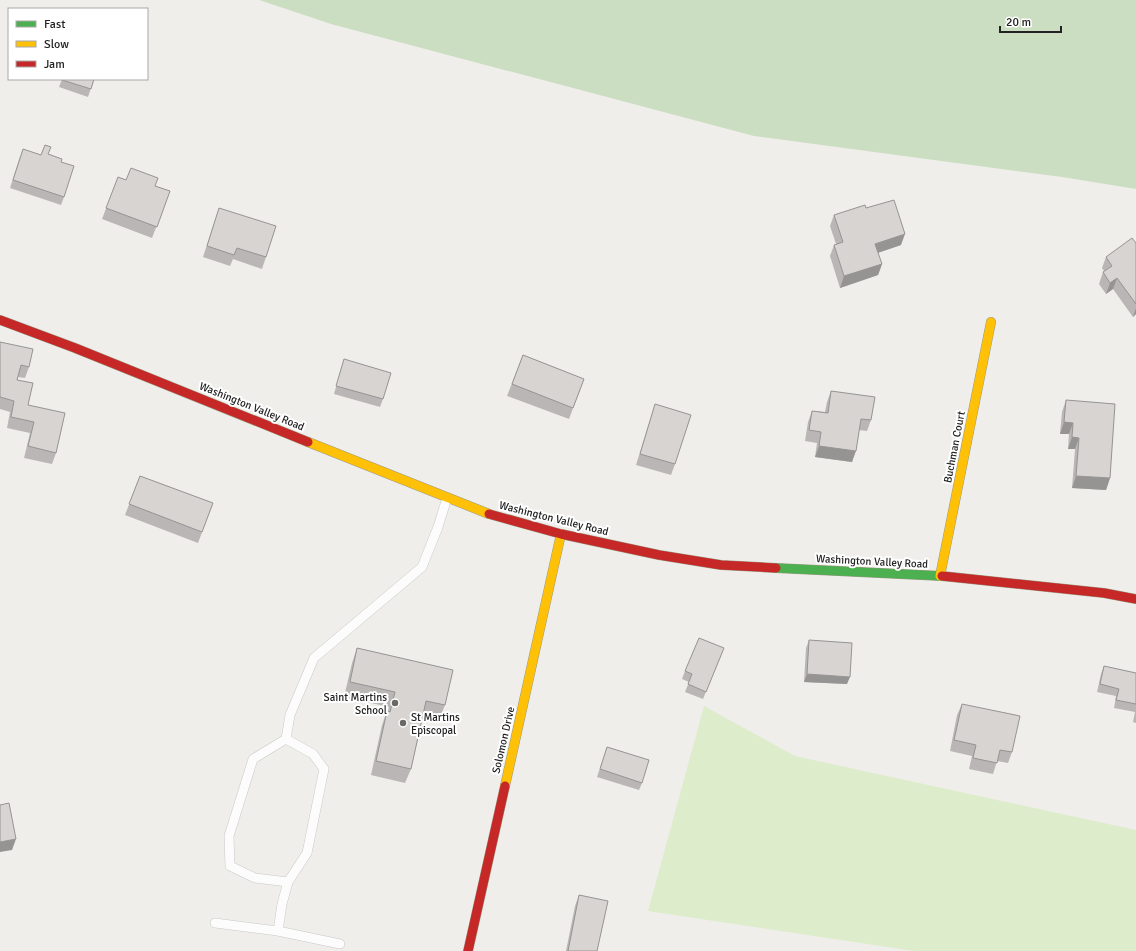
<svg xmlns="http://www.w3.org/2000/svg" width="1136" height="951" viewBox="0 0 1136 951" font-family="Signika,sans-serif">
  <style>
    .grass { fill: #ddeccb }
    .forest { fill: #cbdec1 }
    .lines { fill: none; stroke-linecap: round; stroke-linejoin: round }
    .lane-casing { stroke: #c9c8c7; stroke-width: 10 }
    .fast-casing { stroke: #999a82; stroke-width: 10 }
    .slow-casing { stroke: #999a82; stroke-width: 10 }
    .jam-casing { stroke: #999a82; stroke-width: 10 }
    .lane { stroke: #fdfcfc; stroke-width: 9 }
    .fast { stroke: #4caf50; stroke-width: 9 }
    .slow { stroke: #ffc107; stroke-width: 9 }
    .jam { stroke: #c62828; stroke-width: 9 }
    .wall { fill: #b9b6b5 }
    .shaded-wall { fill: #969493 }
    .building { fill: #d7d4d2; stroke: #969493 }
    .poi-dot { fill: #6a6968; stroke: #fff; stroke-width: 1.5 }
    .labels { text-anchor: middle; stroke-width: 4; stroke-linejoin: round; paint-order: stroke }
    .street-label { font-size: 11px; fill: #222; stroke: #fff }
    .poi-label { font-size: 11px; fill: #222; stroke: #fff; text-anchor: end }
  </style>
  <rect width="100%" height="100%" fill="#f0eeeb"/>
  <!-- grass -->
  <polygon class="grass" points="704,706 795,756 1136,830 1136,951 914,951 648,911"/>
  <!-- forest -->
  <polygon class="forest" points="259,0 1136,0 1136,189 1062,177 754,136 331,24"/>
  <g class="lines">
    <defs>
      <g id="lane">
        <polyline points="286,739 313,754 324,769 307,853 288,882 255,878 230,866 229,836 253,759 286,739 290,715 314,658 422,567 438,527 447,498"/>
        <polyline points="215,923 278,931 282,904 288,882"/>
        <polyline points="278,931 340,944"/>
      </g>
      <polyline id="fast" points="776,568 942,576"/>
      <g id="slow">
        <polyline points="308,442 489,514"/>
        <polyline points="940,576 991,322"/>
        <polyline points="505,786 561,534"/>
      </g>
      <g id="jam">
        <polyline points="0,320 75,348 308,442"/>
        <polyline points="489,514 561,534 659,555 721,565 776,568"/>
        <polyline points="942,576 1104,593 1136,599"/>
        <polyline points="468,951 505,786"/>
      </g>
    </defs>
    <!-- lane casing -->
    <use href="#lane" class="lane-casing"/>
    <!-- fast casing -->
    <use href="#fast" class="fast-casing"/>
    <!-- slow casing -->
    <use href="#slow" class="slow-casing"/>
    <!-- jam casing -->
    <use href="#jam" class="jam-casing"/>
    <!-- lane -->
    <use href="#lane" class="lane"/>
    <!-- fast -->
    <use href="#fast" class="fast"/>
    <!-- slow -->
    <use href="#slow" class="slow"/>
    <!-- jam -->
    <use href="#jam" class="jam"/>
  </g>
  <!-- wall -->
  <g class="wall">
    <polygon points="62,79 94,79 88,97 59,87"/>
    <polygon points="48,154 61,162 64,197 61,205 10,188 20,157"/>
    <polygon points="118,177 126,180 155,186 170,191 152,238 102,219"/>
    <polygon points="219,208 266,257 262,269 233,259 230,266 203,257"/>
    <polygon points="866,208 901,245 878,253 882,264 878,275 840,288 830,256 834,245 836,244 830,226 834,215"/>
    <polygon points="1136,243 1136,314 1133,317 1113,289 1106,294 1099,284 1103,272 1104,271 1102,268 1106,257"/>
    <polygon points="0,342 29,367 25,378 18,377 17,380 28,405 56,453 52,464 24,458 30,433 7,428 10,412 0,409"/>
    <polygon points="523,355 584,379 569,419 507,396"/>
    <polygon points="344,359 383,399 380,407 334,394"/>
    <polygon points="831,391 871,420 867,431 859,430 852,462 815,457 817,443 805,441 808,422 812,411 825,412 827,402"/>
    <polygon points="1066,400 1110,478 1106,490 1072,488 1075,449 1068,449 1069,434 1060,434 1062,412"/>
    <polygon points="655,404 675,464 671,475 636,465"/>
    <polygon points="140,476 213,503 198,543 125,515"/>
    <polygon points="809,640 847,684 804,682 806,648"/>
    <polygon points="357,648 445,705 439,720 423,716 411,769 405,783 371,775 382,725 387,711 388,711 389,707 344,697 352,663"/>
    <polygon points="721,655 703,699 685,692 689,682 682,679 685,671"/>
    <polygon points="1104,666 1136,673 1136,723 1133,722 1135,712 1114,708 1116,696 1097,692 1101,674"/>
    <polygon points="962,704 1012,752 1008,763 997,761 993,774 969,769 972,756 950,751 957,715"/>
    <polygon points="607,747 642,783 639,790 597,777"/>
    <polygon points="579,895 597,951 566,951 575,906"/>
  </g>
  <!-- shaded-wall -->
  <g class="shaded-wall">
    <polygon points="905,234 901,245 871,255 875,244"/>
    <polygon points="882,264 878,275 840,288 844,276"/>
    <polygon points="1117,278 1113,289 1106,294 1110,283"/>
    <polygon points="1136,308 1136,314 1133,317"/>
    <polygon points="1064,422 1073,423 1069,434 1060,434"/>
    <polygon points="1072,437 1079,438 1075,449 1068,449"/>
    <polygon points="819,446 856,451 852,462 815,457"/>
    <polygon points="1076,476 1110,478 1106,490 1072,488"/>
    <polygon points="807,674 850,677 847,684 804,682"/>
    <polygon points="16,839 12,850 0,852 0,842"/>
  </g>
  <!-- building -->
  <g class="building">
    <polygon points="62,79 94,79 91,89 62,80"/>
    <polygon points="45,145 51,147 48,154 62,159 61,162 74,166 64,197 13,180 23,149 41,155"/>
    <polygon points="131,168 158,178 155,186 170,191 157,227 106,208 118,177 126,180"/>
    <polygon points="894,200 905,234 875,244 882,264 844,276 834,245 843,242 834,215 865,205 866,208"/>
    <polygon points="219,208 276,226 266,257 237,248 234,255 207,246"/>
    <polygon points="1132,238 1136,243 1136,304 1117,278 1110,283 1103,272 1112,266 1106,257"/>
    <polygon points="0,342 33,349 29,367 21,365 17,380 33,383 28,405 65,413 56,453 28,446 34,422 11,417 14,401 0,397"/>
    <polygon points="523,355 584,379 573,408 512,384"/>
    <polygon points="344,359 391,373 383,399 336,386"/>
    <polygon points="831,391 875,397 871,420 861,419 856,451 819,446 821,432 809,430 812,411 828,413"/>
    <polygon points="1066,400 1115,404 1110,478 1076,476 1079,438 1072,437 1073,423 1064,422"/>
    <polygon points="655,404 691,415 675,464 640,454"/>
    <polygon points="140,476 213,503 202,532 129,504"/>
    <polygon points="699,638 724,648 706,692 688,684 692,674 685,671"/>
    <polygon points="809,640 852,643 850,677 807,674"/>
    <polygon points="357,648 453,670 445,705 426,701 411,769 376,761 387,711 390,712 395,692 350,682"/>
    <polygon points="1104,666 1136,673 1136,704 1116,700 1119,689 1100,684"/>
    <polygon points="962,704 1020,716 1012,752 1000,750 997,763 973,758 976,745 954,740"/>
    <polygon points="607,747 649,760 642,783 600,769"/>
    <polygon points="9,803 16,839 0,842 0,805"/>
    <polygon points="579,895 608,901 597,951 568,951"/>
  </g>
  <!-- markers -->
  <g class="poi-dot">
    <circle cx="395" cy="703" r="4"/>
    <circle cx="403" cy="723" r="4"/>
  </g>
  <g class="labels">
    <!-- street labels -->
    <g class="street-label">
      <text transform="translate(252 406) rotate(22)" y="4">Washington Valley Road</text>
      <text transform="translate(954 447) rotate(-79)" y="4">Buchman Court</text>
      <text transform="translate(554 518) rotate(14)" y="4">Washington Valley Road</text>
      <text transform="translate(872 561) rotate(3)" y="4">Washington Valley Road</text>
      <text transform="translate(503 740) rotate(-77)" y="4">Solomon Drive</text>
    </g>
    <!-- poi labels -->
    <g class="poi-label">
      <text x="387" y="701">Saint Martins<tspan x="387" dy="13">School</tspan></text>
      <text x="411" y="721" text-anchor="start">St Martins<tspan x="411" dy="13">Episcopal</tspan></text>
    </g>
  </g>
  <!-- legend -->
  <rect x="8" y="8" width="140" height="72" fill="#ffffff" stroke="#a7a7a7"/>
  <rect x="16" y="21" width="20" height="6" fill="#4caf50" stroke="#a7a7a7"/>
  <text x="44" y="28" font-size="12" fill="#222222">Fast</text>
  <rect x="16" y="41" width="20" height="6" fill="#ffc107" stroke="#a7a7a7"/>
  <text x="44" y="48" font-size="12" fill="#222222">Slow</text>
  <rect x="16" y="61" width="20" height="6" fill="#c62828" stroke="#a7a7a7"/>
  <text x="44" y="68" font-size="12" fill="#222222">Jam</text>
  <!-- scale -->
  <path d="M1000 26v6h61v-6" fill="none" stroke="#222222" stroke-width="2"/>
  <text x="1006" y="26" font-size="12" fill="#222222" stroke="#ffffff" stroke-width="3" paint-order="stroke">20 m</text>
</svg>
